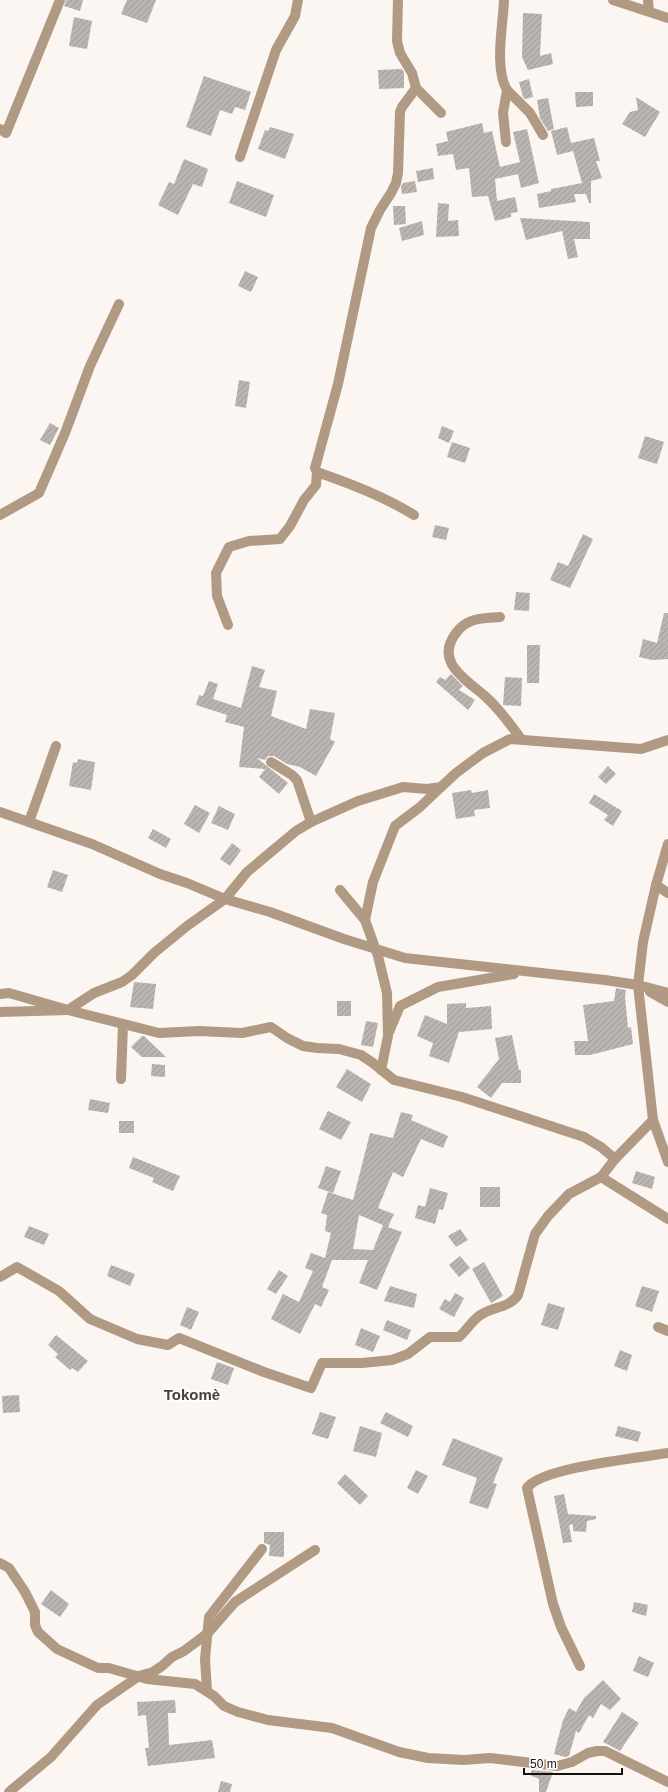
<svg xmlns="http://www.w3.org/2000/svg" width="668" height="1792" viewBox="0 0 668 1792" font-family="Arial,sans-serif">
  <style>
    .building { fill: url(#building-hatch); fill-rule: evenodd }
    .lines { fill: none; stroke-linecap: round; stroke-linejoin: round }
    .minor { stroke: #b19a83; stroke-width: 10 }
    .labels { text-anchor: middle; stroke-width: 3; stroke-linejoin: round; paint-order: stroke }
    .quarter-label { font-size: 15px; font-weight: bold; fill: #44403c; stroke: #fff }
  </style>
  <defs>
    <pattern id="building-hatch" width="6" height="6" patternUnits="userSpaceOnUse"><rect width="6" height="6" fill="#bbb5b1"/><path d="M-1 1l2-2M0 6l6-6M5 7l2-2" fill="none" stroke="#a09b97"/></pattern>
  </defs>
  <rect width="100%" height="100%" fill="#fbf6f1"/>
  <!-- building -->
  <g class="building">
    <polygon points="66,0 83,0 80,11 64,6"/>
    <polygon points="127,0 156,0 147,23 121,14"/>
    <polygon points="523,13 542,14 540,56 551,53 553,64 528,70 522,57"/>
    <polygon points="74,17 92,21 87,49 69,46"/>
    <polygon points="402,69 404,72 404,88 379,89 378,70"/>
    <polygon points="204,76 251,92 245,110 235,107 232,114 220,110 211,136 186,127"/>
    <polygon points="529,79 533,97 525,99 523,97 519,82"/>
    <polygon points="575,92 593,92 593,106 576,107"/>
    <polygon points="636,97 660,112 645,137 622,124 630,112 638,110"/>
    <polygon points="548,98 554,129 548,131 540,118 537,100"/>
    <polygon points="482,123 484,133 492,131 500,167 520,162 513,132 527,129 539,183 521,188 518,174 495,179 497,201 515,197 518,212 511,213 511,217 495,221 488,196 472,197 469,168 456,170 453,154 438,156 436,144 448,141 446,132"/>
    <polygon points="270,127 294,134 285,159 258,149 265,130 268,131"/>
    <polygon points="567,127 571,143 594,138 600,161 596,161 602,178 591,181 591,203 589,203 586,194 574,194 576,202 539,208 537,194 551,191 551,189 582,183 573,151 557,155 551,131"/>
    <polygon points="184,159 208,169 202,187 193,184 178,215 158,205 169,182 174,184"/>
    <polygon points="433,168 434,179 418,182 416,171"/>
    <polygon points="237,181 274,195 266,217 229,203"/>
    <polygon points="415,181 417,192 402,194 401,187 403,183"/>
    <polygon points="438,203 449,204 448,221 458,220 459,236 436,237"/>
    <polygon points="393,206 405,206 406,224 394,225"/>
    <polygon points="520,218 590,222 590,239 574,239 578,257 568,259 562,231 526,240"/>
    <polygon points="422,221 424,235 402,241 399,228"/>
    <polygon points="245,271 258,277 251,292 238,286"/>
    <polygon points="239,380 250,382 246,408 235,406"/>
    <polygon points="50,423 59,428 50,445 40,440"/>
    <polygon points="442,426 454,431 449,443 438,438"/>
    <polygon points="645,436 664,442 657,464 638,458"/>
    <polygon points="452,442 470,448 465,463 447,457"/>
    <polygon points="435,525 449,528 446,540 432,537"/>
    <polygon points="583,534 593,539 570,588 550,580 558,562 568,566"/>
    <polygon points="516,592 530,593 529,611 514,610"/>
    <polygon points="664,613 668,613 668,659 652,660 639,657 643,639 657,643"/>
    <polygon points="527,645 540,645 539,683 527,683"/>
    <polygon points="252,666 265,670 259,687 277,691 271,716 306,729 310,709 335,713 330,739 335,742 316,776 300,767 287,764 274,756 268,756 265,760 257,758 288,783 279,794 259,777 265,769 239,767 244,727 225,722 227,715 196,705 199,695 203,696 209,681 218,684 213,699 241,708"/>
    <polygon points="451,674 463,686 459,690 475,700 468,710 436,682 440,677 445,680"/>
    <polygon points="505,677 522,678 521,706 503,705"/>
    <polygon points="78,759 95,762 91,790 69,786 73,762 77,763"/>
    <polygon points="608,766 616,774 606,784 598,777"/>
    <polygon points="471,790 472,793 488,790 490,808 474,810 475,816 456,819 452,793"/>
    <polygon points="594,794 622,811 613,826 604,820 608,815 589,803"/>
    <polygon points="195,805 210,813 199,833 184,824"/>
    <polygon points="219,806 235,814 228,830 211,823"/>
    <polygon points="153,829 171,839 166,848 148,838"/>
    <polygon points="232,843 241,850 230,866 220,859"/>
    <polygon points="53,870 68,875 62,892 47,887"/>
    <polygon points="134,982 156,984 153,1009 130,1007"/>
    <polygon points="616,988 626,990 625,996 628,1028 631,1027 633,1044 590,1055 575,1055 574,1041 588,1041 583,1005 614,1001"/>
    <rect x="337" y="1001" width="14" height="15"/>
    <polygon points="466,1003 466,1008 491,1006 492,1029 459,1032 449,1063 429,1056 433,1043 417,1036 425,1015 447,1024 447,1004"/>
    <polygon points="366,1021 378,1023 373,1047 361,1045"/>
    <polygon points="512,1035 519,1070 521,1070 521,1083 502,1083 491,1098 477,1087 499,1059 495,1038"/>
    <polygon points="142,1036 144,1036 166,1057 142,1057 131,1047"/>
    <polygon points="152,1064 165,1065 165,1077 151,1076"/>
    <polygon points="347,1069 371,1084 362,1102 336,1087"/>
    <polygon points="90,1099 110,1103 108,1113 88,1110"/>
    <polygon points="328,1111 351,1122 341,1140 319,1129"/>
    <path d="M401 1112 413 1115 411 1120 448 1136 443 1148 421 1139 403 1177 393 1172 378 1208 394 1214 388 1227 402 1232 377 1290 359 1283 368 1260H332L322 1287 329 1290 321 1307 315 1304 300 1334 271 1319 283 1294 299 1302 313 1271 305 1268 311 1253 325 1258 331 1233 325 1231 327 1215 321 1213 328 1192 353 1200 370 1133 393 1138ZM359 1215 383 1225 373 1250 353 1249Z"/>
    <rect x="119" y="1121" width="15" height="12"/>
    <polygon points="133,1157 180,1176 173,1191 152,1182 154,1178 129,1168"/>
    <polygon points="326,1166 341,1171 333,1193 318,1188"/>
    <polygon points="636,1171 655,1177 652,1189 632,1183"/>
    <rect x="480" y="1187" width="20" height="20"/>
    <polygon points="430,1188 448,1193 443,1210 439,1209 435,1224 415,1218 418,1205 425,1207"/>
    <polygon points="29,1226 49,1234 44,1245 24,1237"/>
    <polygon points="460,1229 468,1240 456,1247 448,1236"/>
    <polygon points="460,1256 470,1268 459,1277 449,1265"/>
    <polygon points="484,1262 503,1296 491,1303 472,1269"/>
    <polygon points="111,1265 135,1274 130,1286 107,1276"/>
    <polygon points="279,1270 288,1276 276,1294 267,1289"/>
    <polygon points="390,1286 417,1294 414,1308 384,1301"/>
    <polygon points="642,1286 659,1291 652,1312 635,1306"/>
    <polygon points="455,1293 464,1298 454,1317 439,1309 445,1299 450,1302"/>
    <polygon points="548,1303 565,1308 558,1330 541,1325"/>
    <polygon points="187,1307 199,1312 191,1330 180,1325"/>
    <polygon points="387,1320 411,1330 407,1340 383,1330"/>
    <polygon points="361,1328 380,1336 373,1352 355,1345"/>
    <polygon points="56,1335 88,1361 78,1372 72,1368 70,1370 55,1357 58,1354 48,1345"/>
    <polygon points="620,1350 632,1355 627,1371 614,1366"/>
    <polygon points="217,1362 234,1368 228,1385 211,1379"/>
    <polygon points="19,1395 20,1412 3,1413 2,1396"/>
    <polygon points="320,1412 336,1417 328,1439 312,1434"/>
    <polygon points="386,1412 413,1426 408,1437 380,1423"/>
    <polygon points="360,1426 382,1433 376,1457 353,1451"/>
    <polygon points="618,1426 641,1432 638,1442 615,1436"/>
    <polygon points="453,1438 503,1458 493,1483 497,1484 488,1509 469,1503 477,1478 442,1465"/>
    <polygon points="416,1470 428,1476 418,1494 407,1488"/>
    <polygon points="345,1474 368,1496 360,1505 337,1483"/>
    <polygon points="564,1494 568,1514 596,1516 596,1519 587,1521 586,1532 573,1531 573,1524 569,1525 572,1542 563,1543 554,1496"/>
    <polygon points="264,1532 284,1532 284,1557 269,1556 270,1545 264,1543"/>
    <polygon points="51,1590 69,1604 60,1617 41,1604"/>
    <polygon points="634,1602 648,1605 646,1616 632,1612"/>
    <polygon points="639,1656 654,1663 648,1677 633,1671"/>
    <polygon points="603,1680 621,1699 610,1710 601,1704 593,1718 589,1715 579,1733 576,1731 569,1756 565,1757 554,1754 563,1720 569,1708 576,1712 584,1698"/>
    <polygon points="175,1700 176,1713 168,1713 169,1745 212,1740 215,1758 148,1766 145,1748 149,1748 146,1715 138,1716 137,1702"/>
    <polygon points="622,1712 639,1723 620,1751 603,1742"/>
    <polygon points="532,1770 553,1772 546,1792 539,1792 539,1779 530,1775"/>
    <polygon points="221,1781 232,1784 230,1792 218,1792"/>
  </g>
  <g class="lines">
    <!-- minor -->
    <g class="minor">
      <polyline points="398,0 397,41 400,53 412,73 416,88 441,113"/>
      <path d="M504 0C503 26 494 68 507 90L503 113 506 142"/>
      <polyline points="613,0 668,18"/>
      <polyline points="648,0 649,11"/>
      <polyline points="507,90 530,113 543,135"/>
      <polyline points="0,129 6,133 60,0"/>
      <polyline points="240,157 276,50 295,16 298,0"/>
      <polyline points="0,515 39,493 65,433 90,366 119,304"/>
      <path d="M414 515C383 496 351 484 317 472L315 468 338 384 371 228 380 210 391 193 396 183 398 173 400 112 402 107 416 88"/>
      <path d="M500 617C482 618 467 618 456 633 433 663 469 681 487 698 500 710 511 725 521 739"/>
      <polyline points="228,625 217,596 216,573 229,547 249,541 280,539 290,526 304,500 316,485 317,472"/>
      <polyline points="271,762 292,775 297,780 311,822"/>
      <polyline points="0,812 92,844 160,874 187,883 225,899 270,912 344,939 405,958 605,980 638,985 668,993"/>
      <polyline points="29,822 56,746"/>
      <polyline points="668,844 656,885 668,893"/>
      <polyline points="656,885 643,942 638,985 653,1120 668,1162"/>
      <polyline points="340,890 365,920 378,956 387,993 388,1036 381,1070"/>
      <polyline points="365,920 373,882 395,826 420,807 441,787"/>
      <polyline points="650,992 668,1002"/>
      <polyline points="0,994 9,993 68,1010 159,1033 199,1031 242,1033 271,1027 287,1038 303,1046 317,1048 339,1049 361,1055 373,1063 394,1080 462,1097 584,1137 601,1147 615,1159"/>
      <polyline points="0,1012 68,1010 94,993 122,982 132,975 154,953 187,926 225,899 247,872 296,831 311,822 358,801 403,787 427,789 441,787 456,773 483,753 510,739 641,749 668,740"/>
      <polyline points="389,1032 400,1006 438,987 514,974"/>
      <polyline points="121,1079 123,1024"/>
      <polyline points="601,1177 668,1219"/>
      <path d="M0 1277 17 1267 59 1291 90 1319 137 1339 168 1345 179 1338 264 1372 311 1388 322 1363H362L392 1360 408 1354 430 1337H459C466 1331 471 1322 479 1316 492 1306 508 1309 518 1295L535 1234 548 1216 569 1194 601 1177 615 1159 653 1120"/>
      <polyline points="658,1327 668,1331"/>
      <polyline points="0,1563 9,1568 25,1592 35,1612 35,1625 38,1632 57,1649 98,1668 109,1668 147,1679 195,1684 214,1696 224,1706 238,1712 268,1720 332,1728 399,1752 428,1758 464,1760 490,1758 557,1766 572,1762 588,1753 597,1751 605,1751 668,1782"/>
      <path d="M580 1666 561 1627 553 1604 527 1488C542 1467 640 1458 668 1453"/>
      <polyline points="207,1691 205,1659 209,1617 262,1549"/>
      <polyline points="9,1792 51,1757 97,1705 139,1676 153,1672 162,1666 172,1657 184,1651 208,1633 235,1602 315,1550"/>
    </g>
  </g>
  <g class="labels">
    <!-- quarter labels -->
    <g class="quarter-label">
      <text x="192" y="1400">Tokomè</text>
    </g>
  </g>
  <!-- scale -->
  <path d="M524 1768v6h98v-6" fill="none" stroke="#141211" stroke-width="2"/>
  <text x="530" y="1768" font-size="12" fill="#141211" stroke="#ffffff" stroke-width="3" paint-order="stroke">50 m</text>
</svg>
